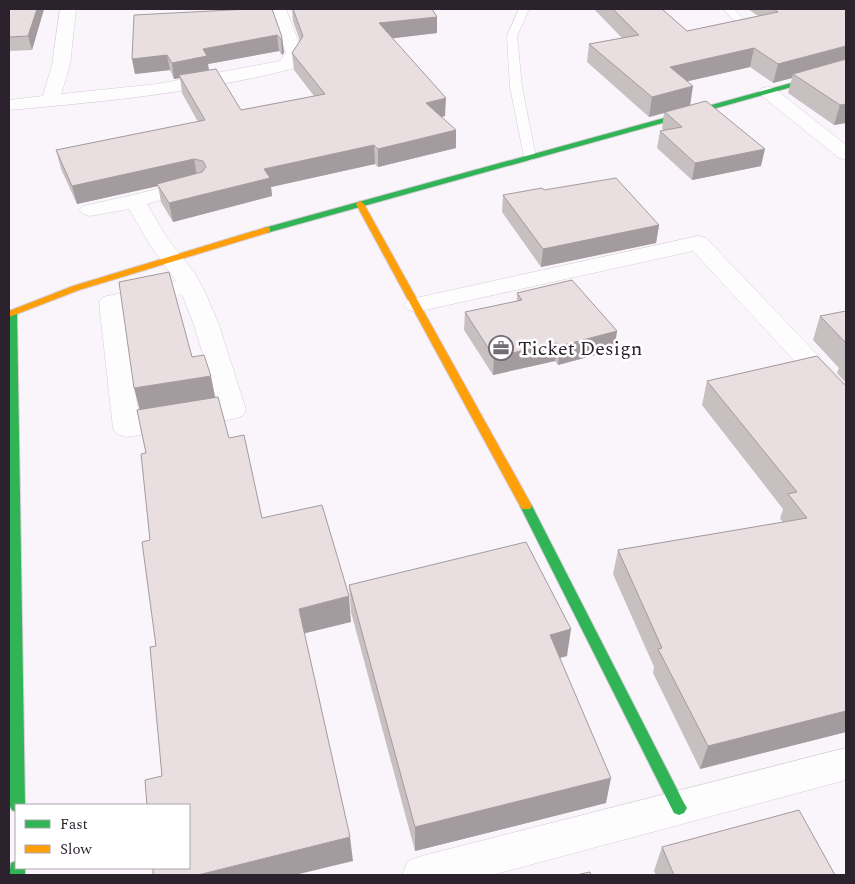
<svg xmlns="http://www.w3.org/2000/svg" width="855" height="884" viewBox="0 0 855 884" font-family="Spectral,serif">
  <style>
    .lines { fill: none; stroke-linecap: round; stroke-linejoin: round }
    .lane-casing { stroke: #d5ced7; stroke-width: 1 }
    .street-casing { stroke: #d5ced7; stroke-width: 1 }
    .fast-casing { stroke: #d5ced7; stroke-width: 2 }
    .slow-casing { stroke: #d5ced7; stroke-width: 2 }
    .lane { fill: #fefdfe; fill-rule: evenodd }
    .street { fill: #fefdfe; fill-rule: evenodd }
    .fast { fill: #30b455; fill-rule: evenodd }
    .slow { fill: #ff9f0a; fill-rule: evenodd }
    .wall { fill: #c8bfc1 }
    .shaded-wall { fill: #a39b9d }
    .building { fill: #e9dee0; stroke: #a39b9d }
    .labels { text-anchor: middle; stroke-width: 5; stroke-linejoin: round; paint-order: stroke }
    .poi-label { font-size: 20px; fill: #2b222e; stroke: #fff; text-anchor: start }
  </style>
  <rect width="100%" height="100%" fill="#faf4fb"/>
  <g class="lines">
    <defs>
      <g id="lane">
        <polygon points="519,9 529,9 517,36 522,87 536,157 530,161 524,157 510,87 507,36"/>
        <polygon points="723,9 734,9 744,19 743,21 735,21"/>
      </g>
      <g id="street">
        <path d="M60 9H76L70 65 61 94 157 84 280 61 286 53 270 9H286L303 53 292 69C200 92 103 102 9 110V100L43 96 52 65Z"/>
        <polygon points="768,87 774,88 846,145 846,160 839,158 762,96 759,92 762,88"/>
        <path d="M195 179 202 181 205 185 202 189 147 204 167 238 194 272 205 292 219 325 246 410 242 416 233 419 127 437 117 434 113 428 99 302 103 297 176 281 150 245 129 209 90 216 83 214 79 210 83 206 133 195ZM182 294 194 325 218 404 139 417 123 306Z"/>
        <polygon points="698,236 706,238 846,385 846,410 837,407 693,251 416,312 408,310 404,305 408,300 416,298"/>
        <polygon points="846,748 846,780 492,875 402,875 408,861 422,856"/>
      </g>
      <g id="fast">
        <polygon points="846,68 846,72 270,232 267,233 263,230 264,228"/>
        <polygon points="12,310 17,313 25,805 16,805 16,812 12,810 9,805 9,311"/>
        <polygon points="526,502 530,503 532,506 684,803 687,808 684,813 679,815 674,813 520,506 522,503"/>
        <polygon points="16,861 16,868 25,868 25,875 9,875 11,863"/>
      </g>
      <g id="slow">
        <polygon points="360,201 364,204 532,506 530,509 522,509 520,506 356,204"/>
        <polygon points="267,227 270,228 270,232 79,290 9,317 9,311 73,286"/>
      </g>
    </defs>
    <!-- lane casing -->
    <use href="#lane" class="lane-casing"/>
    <!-- street casing -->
    <use href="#street" class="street-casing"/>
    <!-- fast casing -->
    <use href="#fast" class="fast-casing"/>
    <!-- slow casing -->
    <use href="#slow" class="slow-casing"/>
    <!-- lane -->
    <use href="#lane" class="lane"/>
    <!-- street -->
    <use href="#street" class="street"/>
    <!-- fast -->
    <use href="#fast" class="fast"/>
    <!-- slow -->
    <use href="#slow" class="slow"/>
  </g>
  <!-- wall -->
  <g class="wall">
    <polygon points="9,9 44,9 32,50 9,51"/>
    <polygon points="249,9 282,37 284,53 282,55 279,51 208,64 209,70 241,110 314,96 294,70 292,53 300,41 293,21 292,9 432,9 437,17 437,33 392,38 445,116 441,117 456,130 456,148 378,167 375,164 271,187 272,196 173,222 161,202 158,186 77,204 61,169 56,150 198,122 182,93 180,78 174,79 170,70 135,74 132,59"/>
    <polygon points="594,9 662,9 687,31 758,16 748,9 846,9 846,123 834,125 788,93 792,78 773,83 750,67 688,81 690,105 761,166 692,180 657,148 660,131 664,130 662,129 664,113 649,117 587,62 589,44 622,38"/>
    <polygon points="544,190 659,225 656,243 541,267 502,212 503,195"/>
    <polygon points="517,293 617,331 614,350 558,365 555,361 493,375 464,330 465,312 517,301"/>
    <polygon points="846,311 846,383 837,373 839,368 813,340 820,316"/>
    <polygon points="817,356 846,732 700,769 653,673 654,667 613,574 618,550 783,522 780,519 783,509 702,405 707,381"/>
    <polygon points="349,585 567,656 560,658 606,803 415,851 351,612"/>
    <polygon points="662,847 835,875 656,875 654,871"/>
  </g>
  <!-- shaded-wall -->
  <g class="shaded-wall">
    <polygon points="37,9 44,9 32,50 28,36"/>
    <polygon points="437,17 437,33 379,40 379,23"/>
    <polygon points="277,35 279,51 208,64 209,72 179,75 180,78 174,79 172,63 203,49"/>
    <polygon points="282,37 284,53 282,55 281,39"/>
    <polygon points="846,46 846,60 793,74 792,78 773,83 778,64"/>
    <polygon points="754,48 750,67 667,86 670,67"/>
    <polygon points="167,55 170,70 135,74 132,59"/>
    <polygon points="693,86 690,106 649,117 652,97"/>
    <polygon points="446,98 445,116 426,121 426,103"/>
    <polygon points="846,104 846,123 834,125 840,105"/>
    <polygon points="456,130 456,148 378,167 378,149"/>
    <polygon points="374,145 375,164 271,187 272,196 173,222 169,203 264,169"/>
    <polygon points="765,149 761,166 692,180 695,163"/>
    <polygon points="194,159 197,177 157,184 158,186 77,204 72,186"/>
    <polygon points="659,225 656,243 541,267 543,249"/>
    <polygon points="617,331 614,350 558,365 560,346"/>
    <polygon points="557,343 555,361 493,375 494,357"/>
    <polygon points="211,376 216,402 141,415 134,388"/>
    <polygon points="349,596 351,622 302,634 299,609"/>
    <polygon points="571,629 567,656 547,661 550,635"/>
    <polygon points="846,711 846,732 700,769 708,746"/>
    <polygon points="611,778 606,803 415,851 415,827"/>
    <polygon points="350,837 353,861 295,875 198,875"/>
  </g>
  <!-- building -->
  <g class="building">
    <polygon points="9,9 37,9 28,36 9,37"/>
    <polygon points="249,9 272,9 282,37 281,39 277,35 203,49 207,56 172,63 167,55 132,59 134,15"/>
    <polygon points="293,9 432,9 437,17 379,23 446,98 426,103 456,130 378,149 374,145 264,169 270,178 169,203 157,184 202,172 206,167 203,161 194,159 72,186 56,150 205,120 179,75 216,69 241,110 325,94 292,53 303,36"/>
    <polygon points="613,9 662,9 687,31 778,12 774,9 846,9 846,46 778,64 754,48 670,67 693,86 652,97 589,44 639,35"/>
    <polygon points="846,59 846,104 840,105 793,74"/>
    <polygon points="706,101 765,149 695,163 660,131 682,127 665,112"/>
    <polygon points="616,178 659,225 543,249 503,195 542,188 544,190"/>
    <polygon points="169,272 192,357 204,355 211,376 134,388 119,282"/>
    <polygon points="572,280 617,331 560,346 557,343 494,357 465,312 522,300 517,293"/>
    <polygon points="846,311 846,343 820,316"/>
    <polygon points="817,356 844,384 846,385 846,711 708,746 658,649 662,648 618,550 807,518 788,494 797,492 707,381"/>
    <polygon points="218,397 229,438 244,435 262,518 322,505 349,596 299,609 350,837 198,875 153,875 153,868 189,868 189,805 147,805 145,780 162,776 150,647 156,646 142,542 150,540 141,454 146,453 137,410"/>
    <polygon points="526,542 571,629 550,635 611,778 415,827 349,585"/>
    <polygon points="799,810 835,875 674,875 662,847"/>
    <polygon points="590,872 591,875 576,875"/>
  </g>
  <!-- icons -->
  <defs>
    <symbol id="office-ring" viewBox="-11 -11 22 22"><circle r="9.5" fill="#fff" stroke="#736c76" stroke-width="1.5"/><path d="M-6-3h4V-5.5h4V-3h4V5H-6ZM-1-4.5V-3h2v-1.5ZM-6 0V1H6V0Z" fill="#736c76"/></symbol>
  </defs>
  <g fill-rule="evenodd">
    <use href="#office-ring" x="487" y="334" width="28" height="28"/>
  </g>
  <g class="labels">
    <!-- poi labels -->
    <g class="poi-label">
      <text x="518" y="355">Ticket Design</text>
    </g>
  </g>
  <!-- border -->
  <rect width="855" height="884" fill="none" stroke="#2b222e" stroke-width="20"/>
  <!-- legend -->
  <rect x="15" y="804" width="175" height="65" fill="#ffffff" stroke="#aaa7ab"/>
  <rect x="25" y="820" width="25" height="8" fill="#30b455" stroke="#aaa7ab"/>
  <text x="60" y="829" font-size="15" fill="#2b222e">Fast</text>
  <rect x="25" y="845" width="25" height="8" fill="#ff9f0a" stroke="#aaa7ab"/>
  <text x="60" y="854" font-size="15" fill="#2b222e">Slow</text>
</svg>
